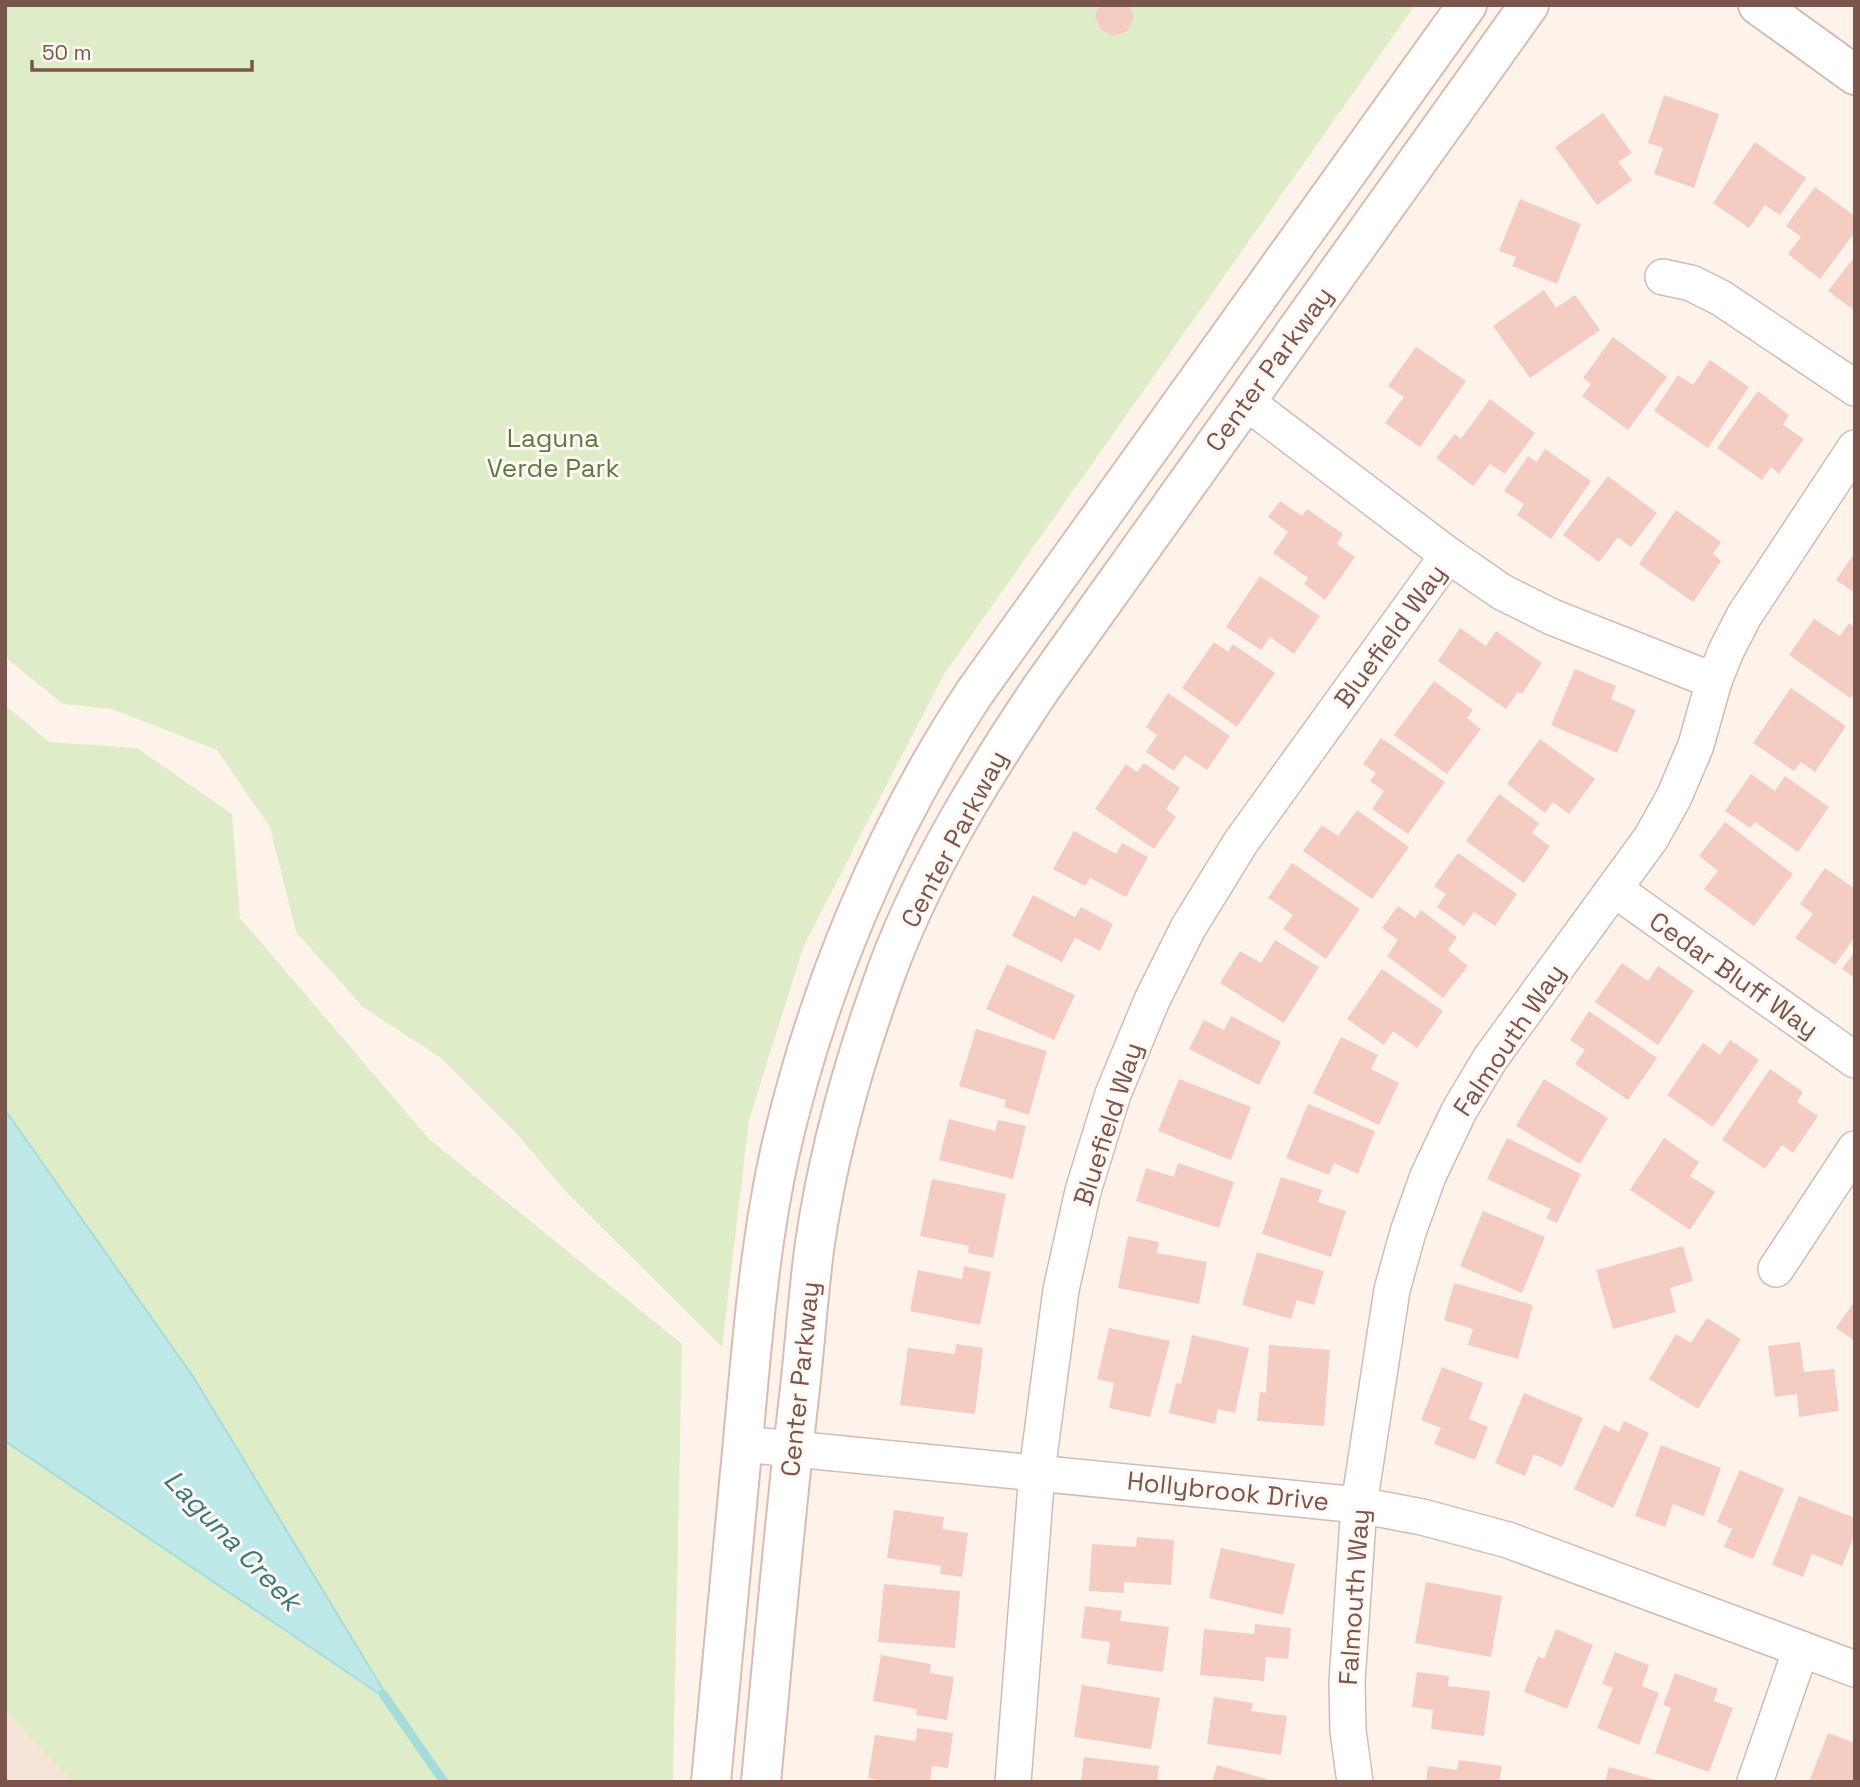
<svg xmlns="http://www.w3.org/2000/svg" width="1860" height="1787" viewBox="0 0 1860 1787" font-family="'Space Grotesk',sans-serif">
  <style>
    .residential { fill: #f6e4d9 }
    .green { fill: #deedc8 }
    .water { fill: #bde9e8; stroke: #a3dcda; stroke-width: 2 }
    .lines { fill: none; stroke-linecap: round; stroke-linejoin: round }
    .stream { stroke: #a3dcda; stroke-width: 9 }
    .building { fill: #f5ccc1 }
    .minor-casing { stroke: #d4bbb2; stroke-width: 38 }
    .tertiary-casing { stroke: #d4bbb2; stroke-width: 42 }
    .secondary-casing { stroke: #d9bcb1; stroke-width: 42 }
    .minor { stroke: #fff; stroke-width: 35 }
    .tertiary { stroke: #fff; stroke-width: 38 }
    .secondary { stroke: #fff; stroke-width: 38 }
    .labels { text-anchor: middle; stroke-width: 6; stroke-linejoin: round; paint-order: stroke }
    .street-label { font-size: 26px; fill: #7b544b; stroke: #fff8f3 }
    .park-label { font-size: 26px; fill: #5c7b40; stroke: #fff8f3 }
    .water-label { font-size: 28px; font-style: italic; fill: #3a7978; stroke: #fff8f3 }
  </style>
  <rect width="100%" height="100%" fill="#fef3eb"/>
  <!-- residential -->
  <polygon class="residential" points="5,1711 72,1782 5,1782"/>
  <!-- green -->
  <g class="green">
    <polygon points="5,5 1415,5 944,674 804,945 749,1120 722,1347 566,1192 517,1134 441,1058 363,1007 296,932 270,827 217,750 112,709 63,704 5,657"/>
    <polygon points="5,705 49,742 137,748 232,814 240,918 429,1139 682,1344 673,1782 72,1782 5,1711"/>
  </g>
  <!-- water -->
  <polygon class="water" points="5,1110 194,1378 390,1701 5,1441"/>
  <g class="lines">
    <!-- stream -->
    <polyline class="stream" points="383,1694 444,1782"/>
  </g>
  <!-- building -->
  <g class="building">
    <polygon points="1100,5 1130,5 1134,17 1128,31 1114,36 1101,30 1095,16"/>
    <polygon points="1664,95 1719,114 1694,188 1654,174 1663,148 1648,143"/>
    <polygon points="1603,113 1632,153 1618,162 1632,180 1597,205 1555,147"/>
    <polygon points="1755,142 1806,178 1780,215 1765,205 1749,228 1713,203"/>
    <polygon points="1815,187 1855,216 1855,232 1820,279 1788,254 1801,237 1786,226"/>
    <polygon points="1520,199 1581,224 1557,284 1512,266 1516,257 1499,251"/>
    <polygon points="1855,256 1855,311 1828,291"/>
    <polygon points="1544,290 1556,308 1575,295 1600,330 1530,378 1493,326"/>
    <polygon points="1613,337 1667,377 1628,430 1582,396 1591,384 1583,378"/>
    <polygon points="1416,347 1466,381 1420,447 1385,423 1404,397 1388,386"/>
    <polygon points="1710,360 1749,387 1708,448 1654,411 1678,375 1693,385"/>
    <polygon points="1758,391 1789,415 1783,425 1804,439 1779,474 1771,467 1762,480 1717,448"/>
    <polygon points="1490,399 1535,433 1505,474 1490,464 1473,486 1436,458 1455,434 1461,439"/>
    <polygon points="1545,449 1591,481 1551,539 1517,515 1524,504 1504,491 1528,456 1537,462"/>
    <polygon points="1608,476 1657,513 1631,547 1618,537 1599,562 1563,535"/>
    <polygon points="1280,501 1302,516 1307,509 1343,534 1337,544 1355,557 1325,600 1304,584 1308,578 1273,553 1288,532 1268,517"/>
    <polygon points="1676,510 1721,542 1713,554 1721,561 1693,602 1639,564"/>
    <polygon points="1855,552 1855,593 1836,580"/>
    <polygon points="1260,576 1320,616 1294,654 1270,637 1261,650 1226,627"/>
    <polygon points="1814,619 1840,636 1849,623 1855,627 1855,692 1850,698 1789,655"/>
    <polygon points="1460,628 1486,646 1496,631 1542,663 1522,694 1518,692 1506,709 1438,661"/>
    <polygon points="1214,642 1228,652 1233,644 1275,673 1237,727 1182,688"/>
    <polygon points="1575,669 1616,686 1611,699 1636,710 1617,753 1551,725"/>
    <polygon points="1434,681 1473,710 1467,718 1481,729 1447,774 1394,735"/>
    <polygon points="1791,688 1846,726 1815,772 1801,762 1794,771 1753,743"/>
    <polygon points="1168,693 1230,736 1207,770 1185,755 1174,771 1146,752 1157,735 1146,727"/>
    <polygon points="1381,738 1445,782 1408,834 1372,809 1384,791 1370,781 1376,773 1363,764"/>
    <polygon points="1540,739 1595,779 1569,814 1553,802 1545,813 1507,784"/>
    <polygon points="1144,763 1180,788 1166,809 1176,817 1154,849 1095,809 1126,764 1137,772"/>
    <polygon points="1751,774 1775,791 1785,776 1829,807 1798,852 1755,822 1750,828 1725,811"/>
    <polygon points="1499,794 1539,823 1532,833 1550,846 1524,883 1466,841"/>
    <polygon points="1357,810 1409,847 1372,899 1303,851 1322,825 1338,836"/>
    <polygon points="1725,822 1793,874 1754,926 1704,889 1718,871 1699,856"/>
    <polygon points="1074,831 1116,854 1122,843 1148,857 1126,897 1090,878 1085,886 1053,869"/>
    <polygon points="1458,853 1517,894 1495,926 1474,912 1464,926 1437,907 1446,894 1434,886"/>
    <polygon points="1292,863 1360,909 1326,959 1283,929 1293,915 1268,898"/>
    <polygon points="1825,868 1855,889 1855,937 1835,965 1795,938 1813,914 1800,904"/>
    <polygon points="1033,895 1075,917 1081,907 1113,924 1100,951 1075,938 1062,962 1012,936"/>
    <polygon points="1398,906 1415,918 1421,910 1457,937 1448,950 1468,966 1443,998 1387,956 1398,940 1382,928"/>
    <polygon points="1275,940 1319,967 1284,1023 1220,983 1240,951 1261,963"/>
    <polygon points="1855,951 1855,978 1842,969"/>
    <polygon points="1622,963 1648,981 1658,966 1694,991 1658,1045 1595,1002"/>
    <polygon points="1007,964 1075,995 1054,1040 986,1009"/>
    <polygon points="1382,969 1443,1011 1417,1048 1393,1031 1384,1045 1347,1019"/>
    <polygon points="1589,1011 1657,1058 1628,1100 1575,1064 1585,1050 1570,1040"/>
    <polygon points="1231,1016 1281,1042 1259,1085 1189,1049 1204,1020 1224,1030"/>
    <polygon points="976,1029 1047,1051 1029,1115 1004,1107 1006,1100 959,1086"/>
    <polygon points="1341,1037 1378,1055 1371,1069 1399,1083 1379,1125 1313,1093"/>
    <polygon points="1730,1040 1759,1060 1713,1127 1667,1095 1703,1043 1720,1055"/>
    <polygon points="1770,1069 1803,1092 1797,1102 1818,1116 1793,1153 1782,1145 1765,1169 1722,1140"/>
    <polygon points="1179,1079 1251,1107 1231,1160 1158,1131"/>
    <polygon points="1544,1079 1608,1118 1580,1164 1516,1126"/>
    <polygon points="1308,1104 1375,1131 1358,1174 1334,1163 1329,1175 1286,1158"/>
    <polygon points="949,1119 995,1131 998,1120 1026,1126 1013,1179 939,1160"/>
    <polygon points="1507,1138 1581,1174 1557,1223 1546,1218 1551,1209 1487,1179"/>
    <polygon points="1664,1138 1699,1162 1690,1176 1715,1192 1690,1230 1630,1190"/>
    <polygon points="1178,1163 1234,1182 1219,1228 1136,1201 1146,1168 1174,1177"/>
    <polygon points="1281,1177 1322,1190 1318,1202 1346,1211 1331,1257 1262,1234"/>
    <polygon points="932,1179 1006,1194 993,1258 968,1253 969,1246 920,1236"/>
    <polygon points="1483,1211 1545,1237 1522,1293 1460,1266"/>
    <polygon points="1128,1236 1159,1242 1157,1253 1207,1262 1199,1304 1118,1288"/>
    <polygon points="1683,1246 1693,1281 1670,1288 1676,1312 1613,1329 1596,1270"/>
    <polygon points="1257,1252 1324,1271 1314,1305 1297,1300 1291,1319 1242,1305"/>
    <polygon points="964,1266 991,1272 980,1325 910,1311 918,1270 962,1279"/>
    <polygon points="1454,1283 1533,1305 1518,1359 1468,1345 1473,1329 1444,1320"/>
    <polygon points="1855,1301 1855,1341 1836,1328"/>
    <polygon points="1707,1318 1741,1339 1698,1409 1649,1379 1676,1334 1691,1343"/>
    <polygon points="1109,1328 1170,1341 1150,1417 1109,1408 1114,1383 1097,1379"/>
    <polygon points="1192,1335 1249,1348 1235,1413 1218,1409 1215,1424 1169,1413 1176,1383 1181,1384"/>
    <polygon points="1800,1342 1804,1372 1834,1369 1839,1411 1799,1417 1797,1394 1775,1397 1768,1346"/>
    <polygon points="956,1344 983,1348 975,1414 900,1405 908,1348 955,1354"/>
    <polygon points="1269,1345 1330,1350 1324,1426 1257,1421 1260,1392 1266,1393"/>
    <polygon points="1442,1367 1483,1383 1469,1419 1488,1427 1475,1460 1434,1444 1441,1428 1421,1420"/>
    <polygon points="1524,1393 1583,1418 1562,1467 1534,1454 1525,1476 1495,1463"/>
    <polygon points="1624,1421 1649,1433 1613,1508 1574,1489 1604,1425 1619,1432"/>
    <polygon points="1661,1445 1721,1468 1704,1516 1673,1504 1665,1527 1635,1516"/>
    <polygon points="1740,1470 1784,1489 1753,1559 1724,1547 1732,1529 1717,1522"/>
    <polygon points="1799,1496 1855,1518 1855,1534 1842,1566 1812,1554 1803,1577 1772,1565"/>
    <polygon points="894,1510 944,1517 942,1529 968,1533 962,1577 940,1574 941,1566 887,1558"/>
    <polygon points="1137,1537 1174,1540 1171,1585 1124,1582 1124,1593 1089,1591 1092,1544 1136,1547"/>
    <polygon points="1221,1548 1295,1564 1283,1615 1209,1598"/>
    <polygon points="1426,1582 1502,1596 1491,1657 1415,1643"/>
    <polygon points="884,1584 960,1591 955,1648 878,1642"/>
    <polygon points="1085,1606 1122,1611 1120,1621 1169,1627 1163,1672 1107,1664 1110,1642 1081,1638"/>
    <polygon points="1255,1624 1291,1628 1288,1659 1266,1657 1264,1681 1200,1675 1204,1629 1254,1634"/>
    <polygon points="1556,1629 1593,1645 1567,1709 1524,1692 1538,1656 1544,1659"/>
    <polygon points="1615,1652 1649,1665 1642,1686 1659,1693 1639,1745 1597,1728 1613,1688 1602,1684"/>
    <polygon points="881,1655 931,1664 930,1673 954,1677 947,1720 916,1715 917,1709 873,1701"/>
    <polygon points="1417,1672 1449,1676 1448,1686 1490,1691 1484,1736 1431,1729 1433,1710 1412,1707"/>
    <polygon points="1675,1673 1718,1689 1714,1701 1733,1708 1709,1772 1655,1753 1671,1708 1663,1705"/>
    <polygon points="1082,1685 1160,1698 1151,1749 1074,1737"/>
    <polygon points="1214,1697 1253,1703 1251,1711 1287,1716 1281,1755 1207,1744"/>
    <polygon points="917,1728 953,1733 948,1768 932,1766 930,1782 890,1782 868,1778 875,1735 916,1741"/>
    <polygon points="1828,1733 1855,1743 1855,1782 1809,1782"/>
    <polygon points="1084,1757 1159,1766 1157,1782 1081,1782"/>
    <polygon points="1459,1760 1502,1766 1499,1782 1426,1782 1428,1766 1457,1770"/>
    <polygon points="1217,1765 1273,1781 1273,1782 1212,1782"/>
    <polygon points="1609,1767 1659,1781 1659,1782 1605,1782"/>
  </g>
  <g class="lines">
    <defs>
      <g id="minor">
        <polyline points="1663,277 1691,283 1721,298 1855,388"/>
        <polyline points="1245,401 1448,555 1502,592 1552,617 1714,681"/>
        <polyline points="1614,889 1855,1060"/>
        <polyline points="1776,1269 1855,1149"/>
        <polyline points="743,1444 1359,1505 1422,1517 1508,1540 1855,1669"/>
        <polyline points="1013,1782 1037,1472 1061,1290 1083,1191 1113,1094 1152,1000 1188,928 1241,842 1448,555"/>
        <polyline points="1355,1782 1348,1731 1347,1682 1359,1505 1392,1290 1408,1232 1428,1176 1459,1111 1490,1059 1651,838 1674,797 1696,745 1714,681 1726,651 1744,616 1855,448"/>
        <polyline points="1755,1782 1801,1649"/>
      </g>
      <polyline id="tertiary" points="1758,5 1855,75"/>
      <g id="secondary">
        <path d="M711 1782C722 1668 732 1554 743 1441 752 1344 759 1247 780 1152 817 990 883 831 975 692L1467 5"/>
        <path d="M761 1782C773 1654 784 1525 799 1397 805 1346 808 1294 815 1243 829 1148 856 1054 889 965 927 865 983 775 1042 687L1529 5"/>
      </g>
    </defs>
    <!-- minor casing -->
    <use href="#minor" class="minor-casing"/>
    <!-- tertiary casing -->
    <use href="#tertiary" class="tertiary-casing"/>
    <!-- secondary casing -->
    <use href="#secondary" class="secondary-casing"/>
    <!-- minor -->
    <use href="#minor" class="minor"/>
    <!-- tertiary -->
    <use href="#tertiary" class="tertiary"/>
    <!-- secondary -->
    <use href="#secondary" class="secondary"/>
  </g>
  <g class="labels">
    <!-- street labels -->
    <g class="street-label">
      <text transform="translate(1269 369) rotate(-54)" y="9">Center Parkway</text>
      <text transform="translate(1390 636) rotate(-54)" y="9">Bluefield Way</text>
      <text transform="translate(954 839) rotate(-62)" y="9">Center Parkway</text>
      <text transform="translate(1734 975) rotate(35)" y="9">Cedar Bluff Way</text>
      <text transform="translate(1509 1040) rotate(-56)" y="9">Falmouth Way</text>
      <text transform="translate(1108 1124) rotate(-72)" y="9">Bluefield Way</text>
      <text transform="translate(800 1379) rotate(-84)" y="9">Center Parkway</text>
      <text transform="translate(1228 1491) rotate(6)" y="9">Hollybrook Drive</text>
      <text transform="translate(1354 1597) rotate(-86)" y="9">Falmouth Way</text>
    </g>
    <!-- park labels -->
    <g class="park-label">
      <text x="553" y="447">Laguna<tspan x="553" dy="30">Verde Park</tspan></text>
    </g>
    <!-- water labels -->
    <g class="water-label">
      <text transform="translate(233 1540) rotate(46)" y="10">Laguna Creek</text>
    </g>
  </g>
  <!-- border -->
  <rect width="1860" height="1787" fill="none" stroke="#7b544b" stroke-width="14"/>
  <!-- scale -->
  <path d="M32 60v10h220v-10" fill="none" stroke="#7b544b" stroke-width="3.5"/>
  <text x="42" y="60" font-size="21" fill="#7b544b" stroke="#fff8f3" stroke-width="5" paint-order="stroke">50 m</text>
</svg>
